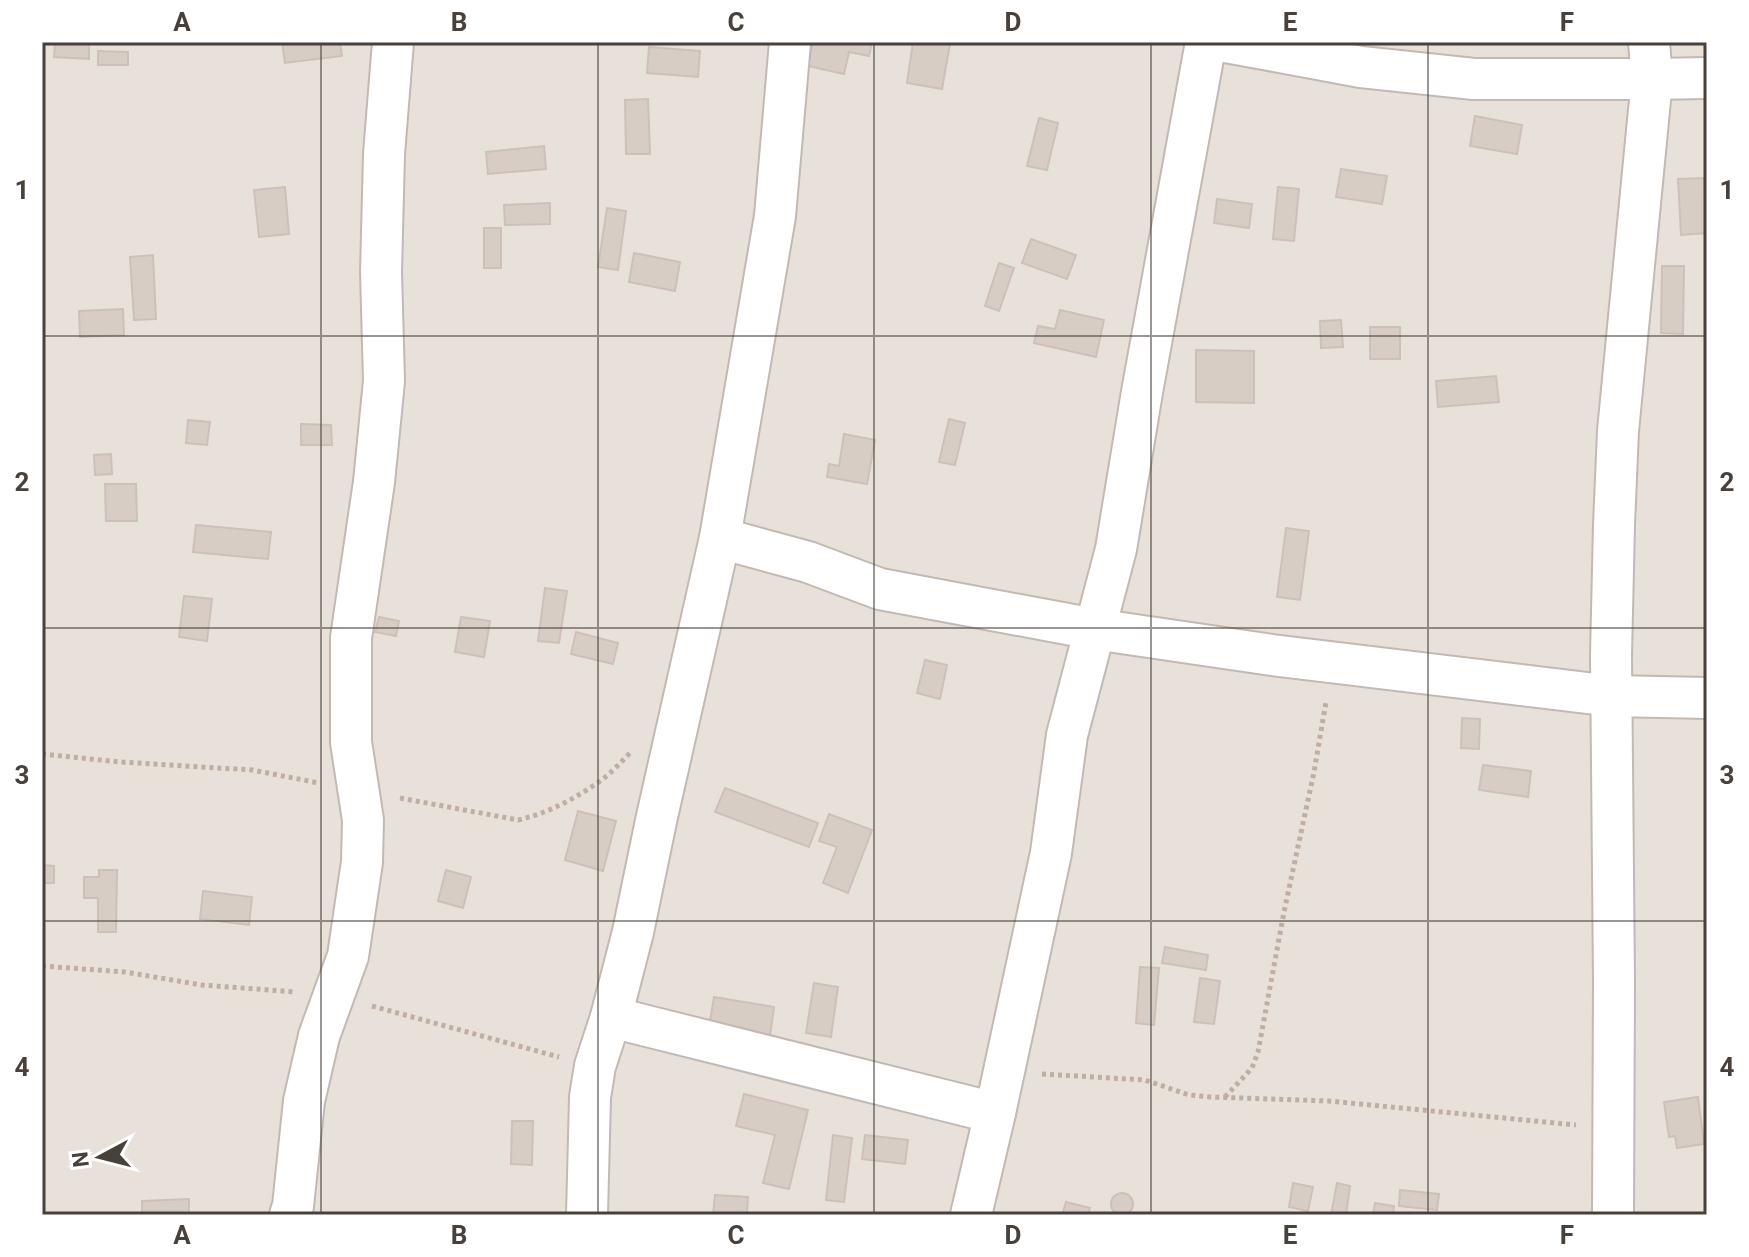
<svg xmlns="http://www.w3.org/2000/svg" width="1749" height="1257" viewBox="0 0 1749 1257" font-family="Roboto,sans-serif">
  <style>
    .residential { fill: #e8e1da }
    .building { fill: #d8cdc5; stroke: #cfc0b6; stroke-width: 2 }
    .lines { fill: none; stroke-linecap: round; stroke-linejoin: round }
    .minor-casing { stroke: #c2b9b2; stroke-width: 44 }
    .path { stroke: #c0afa1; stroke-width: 5; stroke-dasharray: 4 4; stroke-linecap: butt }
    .minor { stroke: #fff; stroke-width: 40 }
    .grid { fill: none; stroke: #48403a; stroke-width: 2; stroke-opacity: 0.55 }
    .neatline { fill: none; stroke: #48403a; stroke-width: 3 }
    .grid-label { font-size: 26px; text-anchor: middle; font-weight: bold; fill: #48403a }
  </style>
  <rect width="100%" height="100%" fill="#f4f0ec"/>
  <!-- residential -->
  <rect class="residential" x="42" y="42" width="1665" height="1173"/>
  <!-- building -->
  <g class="building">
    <polygon points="55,42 89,42 89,59 54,57"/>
    <polygon points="282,42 340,42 342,56 285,63"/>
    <polygon points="813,42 872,42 869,56 849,52 844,74 808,66"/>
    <polygon points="913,42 950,44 942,89 907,83"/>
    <polygon points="649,47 700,51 698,77 647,73"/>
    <polygon points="98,51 128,52 128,65 98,65"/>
    <polygon points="648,99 650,154 626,154 625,100"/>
    <polygon points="1475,116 1522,125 1517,154 1470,146"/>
    <polygon points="1039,118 1058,123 1047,170 1027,166"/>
    <polygon points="544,146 546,169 488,174 486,152"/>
    <polygon points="1341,169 1387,176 1382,204 1336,197"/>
    <polygon points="1704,178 1707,233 1681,235 1678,179"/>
    <polygon points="285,187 289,234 259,237 254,190"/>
    <polygon points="1278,187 1299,189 1294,241 1273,239"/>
    <polygon points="1217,199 1252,204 1249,228 1214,223"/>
    <polygon points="550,203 550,224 505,225 504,205"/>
    <polygon points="607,208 626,211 618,270 598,267"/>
    <rect x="484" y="228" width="17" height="40"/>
    <polygon points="1031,239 1076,255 1067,279 1022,263"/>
    <polygon points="634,253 680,262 675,291 629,282"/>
    <polygon points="153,255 156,319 134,320 130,257"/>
    <polygon points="999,263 1014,268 999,311 985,306"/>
    <polygon points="1662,266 1684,266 1683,334 1661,333"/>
    <polygon points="123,309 124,335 80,337 79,311"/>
    <polygon points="1060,310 1104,320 1096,357 1034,343 1038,326 1055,329"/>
    <polygon points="1341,320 1343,347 1321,348 1320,321"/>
    <rect x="1370" y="327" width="30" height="32"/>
    <polygon points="1196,350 1254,351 1254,403 1196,402"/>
    <polygon points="1496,376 1499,402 1438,407 1436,381"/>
    <polygon points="949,419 965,423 955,465 939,462"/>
    <polygon points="188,420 210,422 207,445 186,443"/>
    <polygon points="301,424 331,425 332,445 301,445"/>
    <polygon points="844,434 875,440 867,484 827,477 829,464 839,466"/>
    <polygon points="111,454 112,474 95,475 94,455"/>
    <polygon points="105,484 136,484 137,521 106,521"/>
    <polygon points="196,525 271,532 268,559 193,552"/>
    <polygon points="1286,528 1309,531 1300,600 1277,597"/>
    <polygon points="545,588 567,591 559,643 538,641"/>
    <polygon points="184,596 212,599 207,641 179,637"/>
    <polygon points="379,617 399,621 396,636 375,632"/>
    <polygon points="461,617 490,621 484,657 455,652"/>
    <polygon points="576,632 618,643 613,664 571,654"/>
    <polygon points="925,660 947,665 940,699 917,693"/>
    <polygon points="1462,718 1480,719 1479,749 1461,748"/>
    <polygon points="1483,765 1531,771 1528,797 1479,790"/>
    <polygon points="725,788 818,823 809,847 715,812"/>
    <polygon points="578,811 616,821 603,871 565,860"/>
    <polygon points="829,814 872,830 848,893 823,883 837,847 819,841"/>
    <polygon points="42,865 54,866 54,883 42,883"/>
    <polygon points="99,870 117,870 116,932 98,932 98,898 84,898 84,877 99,877"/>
    <polygon points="446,870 471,877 463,908 438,901"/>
    <polygon points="203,891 252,897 249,925 200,919"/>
    <polygon points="1165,947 1208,955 1206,970 1162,963"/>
    <polygon points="1140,967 1159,968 1154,1025 1136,1023"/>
    <polygon points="1200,978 1220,981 1214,1024 1194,1022"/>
    <polygon points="814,983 838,987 831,1037 806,1033"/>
    <polygon points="714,997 774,1007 770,1036 709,1027"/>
    <polygon points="744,1094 808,1110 789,1189 763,1183 775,1135 736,1126"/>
    <polygon points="1698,1097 1704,1144 1677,1148 1675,1136 1669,1137 1664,1102"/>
    <polygon points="512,1121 533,1121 532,1165 511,1164"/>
    <polygon points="833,1135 852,1138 844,1202 826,1200"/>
    <polygon points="865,1135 908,1140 905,1164 862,1159"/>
    <polygon points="1293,1183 1313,1187 1308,1211 1289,1207"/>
    <polygon points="1337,1183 1350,1186 1346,1215 1331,1215"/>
    <polygon points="1400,1190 1439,1194 1437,1210 1399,1206"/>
    <circle cx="1122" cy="1204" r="11"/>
    <polygon points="715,1195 748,1197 747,1215 713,1215"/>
    <polygon points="189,1199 189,1215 142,1215 142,1201"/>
    <polygon points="1066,1202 1090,1208 1088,1215 1062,1215"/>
    <polygon points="1375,1203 1394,1206 1393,1215 1373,1215"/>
  </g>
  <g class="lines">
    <defs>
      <g id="minor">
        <polyline points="1226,42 1361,67 1474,79 1652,79 1707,78"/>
        <polyline points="720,538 808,562 880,589 1094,629 1272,655 1612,696 1707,698"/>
        <polyline points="611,1017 995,1113"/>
        <polyline points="290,1215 293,1206 304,1101 319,1036 348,956 362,862 363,820 351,742 351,638 374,482 384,381 381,272 384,154 393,42"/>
        <polyline points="587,1215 590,1097 595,1066 611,1017 633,932 656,821 720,538 775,216 790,42"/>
        <polyline points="971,1215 995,1113 1051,853 1067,735 1116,549 1142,392 1206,42"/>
        <polyline points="1613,1215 1614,982 1611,655 1614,525 1618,431 1652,79 1649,42"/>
      </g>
    </defs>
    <!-- minor casing -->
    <use href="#minor" class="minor-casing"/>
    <!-- path -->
    <g class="path">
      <polyline points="42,754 120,762 252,770 319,783"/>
      <path d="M400 798 518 820C549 813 578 797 603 779 613 771 622 761 631 752"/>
      <polyline points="42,966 125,972 202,985 296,992"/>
      <polyline points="372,1006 559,1057"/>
      <polyline points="1042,1074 1145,1080 1189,1095 1211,1097 1329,1101 1576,1125"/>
      <polyline points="1225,1097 1252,1068 1258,1052 1284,912 1314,772 1326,702"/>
    </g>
    <!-- minor -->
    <use href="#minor" class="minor"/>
  </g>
  <!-- grid -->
  <path class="grid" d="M321 42V1215M598 42V1215M874 42V1215M1151 42V1215M1428 42V1215M42 336H1707M42 628H1707M42 921H1707"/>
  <!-- border -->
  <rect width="1749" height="1257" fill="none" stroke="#ffffff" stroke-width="88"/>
  <!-- north arrow -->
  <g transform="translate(100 1157) rotate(263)" stroke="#ffffff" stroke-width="6" paint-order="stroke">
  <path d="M0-6L14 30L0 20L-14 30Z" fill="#48403a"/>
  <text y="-12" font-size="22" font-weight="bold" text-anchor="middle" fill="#48403a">N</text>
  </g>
  <rect x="44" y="44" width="1661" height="1169" class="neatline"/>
  <g class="grid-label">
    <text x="182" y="31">A</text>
    <text x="459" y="31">B</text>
    <text x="736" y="31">C</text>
    <text x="1013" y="31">D</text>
    <text x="1290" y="31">E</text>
    <text x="1567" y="31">F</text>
    <text x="22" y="199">1</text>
    <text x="1727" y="199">1</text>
    <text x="22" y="491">2</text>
    <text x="1727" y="491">2</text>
    <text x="22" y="784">3</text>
    <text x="1727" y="784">3</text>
    <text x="22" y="1076">4</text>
    <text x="1727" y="1076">4</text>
    <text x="182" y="1244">A</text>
    <text x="459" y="1244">B</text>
    <text x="736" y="1244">C</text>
    <text x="1013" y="1244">D</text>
    <text x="1290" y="1244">E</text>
    <text x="1567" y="1244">F</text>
  </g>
</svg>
